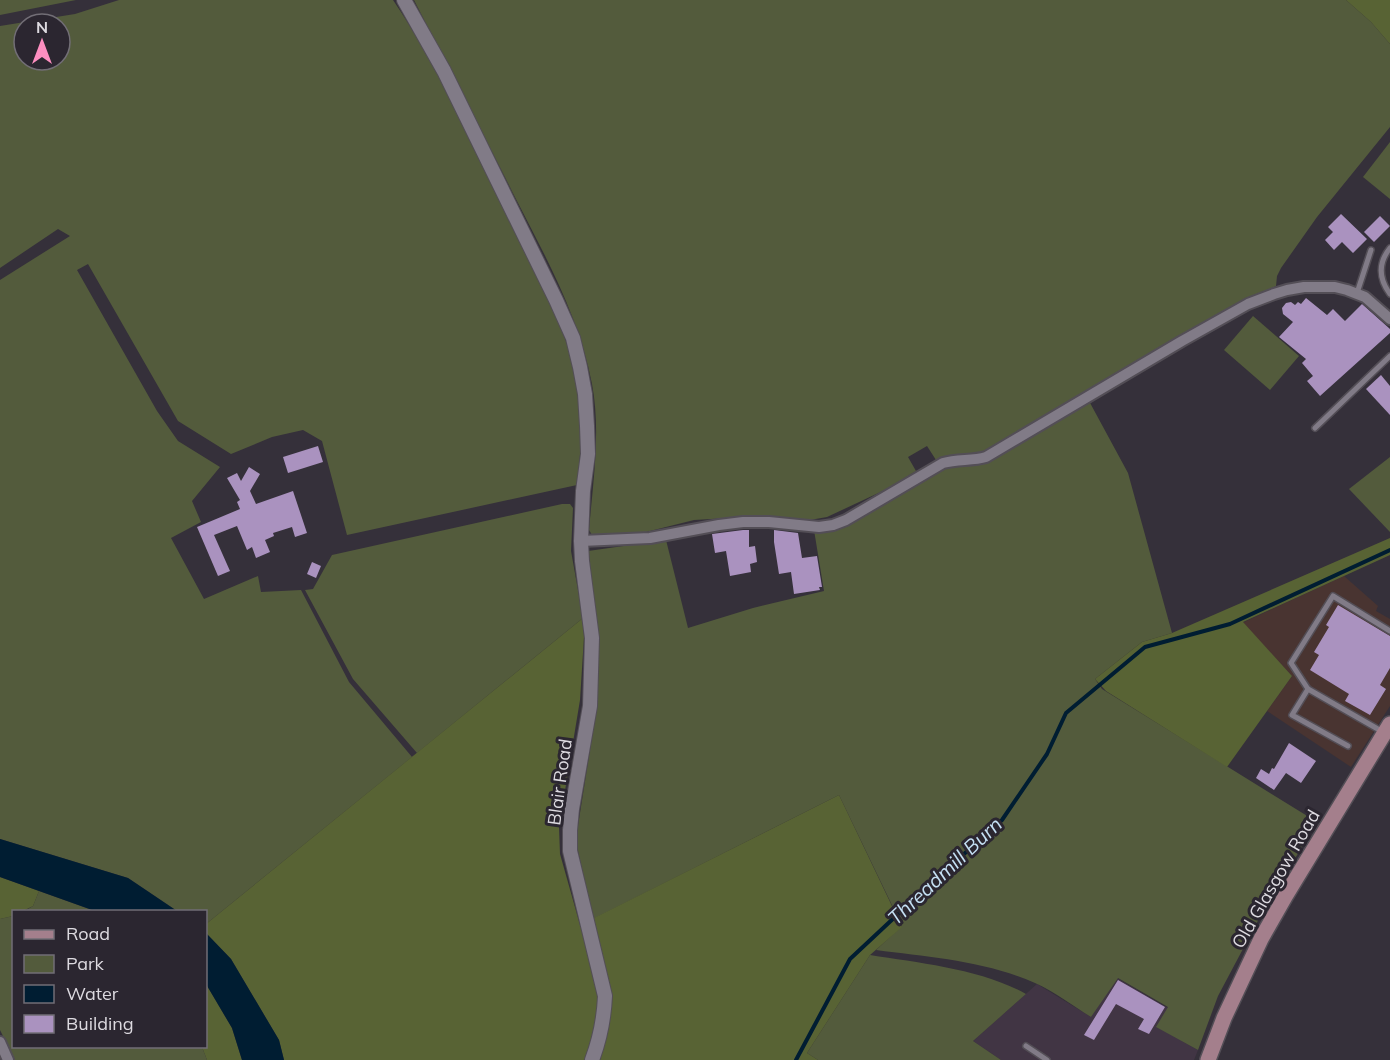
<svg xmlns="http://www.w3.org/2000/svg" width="1390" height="1060" viewBox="0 0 1390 1060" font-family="Mulish,sans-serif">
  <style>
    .commercial { fill: #493431 }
    .industrial { fill: #413544 }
    .green { fill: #535b3c; fill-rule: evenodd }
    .forest { fill: #586334 }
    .water { fill: #001d32 }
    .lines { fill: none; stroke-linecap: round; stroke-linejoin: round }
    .stream { stroke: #001d32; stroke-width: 4 }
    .building { fill: #aa92bf }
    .service-casing { stroke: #534e56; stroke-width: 8 }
    .minor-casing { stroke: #534e56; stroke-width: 14 }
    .tertiary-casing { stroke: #534e56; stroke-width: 16 }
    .secondary-casing { stroke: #534e56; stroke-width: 18 }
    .service { stroke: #817b87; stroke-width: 5 }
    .minor { stroke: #817b87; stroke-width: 10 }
    .tertiary { stroke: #817b87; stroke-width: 14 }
    .secondary { stroke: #a47f8c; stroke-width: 15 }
    .labels { text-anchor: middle; stroke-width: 6; stroke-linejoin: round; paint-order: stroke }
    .street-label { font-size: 18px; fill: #dddae0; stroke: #2b2630 }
    .water-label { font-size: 20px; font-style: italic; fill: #c5e0f4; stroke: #2b2630 }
  </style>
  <rect width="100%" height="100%" fill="#35303a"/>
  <!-- commercial -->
  <polygon class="commercial" points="1344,576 1378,606 1376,611 1390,619 1390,706 1351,767 1267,711 1292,676 1242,623"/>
  <!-- industrial -->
  <polygon class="industrial" points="1117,978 1168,1008 1157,1027 1198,1050 1194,1060 1001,1060 973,1041 1037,984 1091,1017"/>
  <!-- green -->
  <g class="green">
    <polygon points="0,0 76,0 0,15"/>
    <path d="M119 0H393C439 68 472 143 508 217 534 269 565 323 577 380 584 415 581 450 577 485L347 535 322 441 303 430 272 437 231 454 178 421 88 264 77 270 157 411 178 441 220 467 192 501 201 522 171 538 204 599 258 576 261 592 301 590 349 682 412 757 206 924V912L177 911 128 878 0 839V280L70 236 58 229 0 268V26L75 14ZM24 24H60V60H24Z"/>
    <path d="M414 0H1346L1371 22 1390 44V127L1317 217 1281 268 1277 276 1276 286 1242 303 1003 442 983 452 971 456 951 455 936 460 927 446 908 457 916 471 887 489 827 517 810 520 780 518 765 516 694 520 646 532 592 535 589 530C593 482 601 432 592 384 580 320 548 261 518 203 484 135 448 68 414 0Z"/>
    <polygon points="1390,142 1390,199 1363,177"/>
    <polygon points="1253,316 1299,356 1270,390 1224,350"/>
    <path d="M1089 401 1128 473 1172 633 1142 642 1095 679 1102 689 1317 822 1262 913 1218 996 1198 1050 1156 1027 1168 1007 1118 978 1091 1017C1073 1006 1055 992 1035 983 986 961 929 957 876 950L902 926 839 795 593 919 578 851 577 832 597 705 598 634 588 551 666 540 688 628 753 608 824 591 814 530 833 532 943 468 949 465H963Z"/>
    <polygon points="1390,457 1390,532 1349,489"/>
    <polygon points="562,504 570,504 573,508 571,551 583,618 417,753 353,679 305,590 313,589 332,555"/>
    <polygon points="39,891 95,911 23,912 33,906"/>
    <polygon points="13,916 14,1046 202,1047 207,1060 15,1060 0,1030 0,919"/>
    <path d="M870 955C920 963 981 969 1026 994L973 1041 1001 1060H818L807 1053Z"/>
  </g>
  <!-- forest -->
  <g class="forest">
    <polygon points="1346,0 1390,0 1390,44 1371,22"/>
    <polygon points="1390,538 1390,555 1243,622 1292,676 1227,767 1106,691 1095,679 1142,642 1172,633"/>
    <polygon points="583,618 584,637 580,700 559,827 560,854 580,925 839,795 902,927 870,955 807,1053 818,1060 284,1060 279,1040 231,959 206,933 206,924"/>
    <polygon points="0,877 39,891 33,906 23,911 14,912 13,916 0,919"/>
    <polygon points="206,984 232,1028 242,1060 207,1060 202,1047 206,1046"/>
  </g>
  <!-- water -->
  <g class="water">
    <polygon points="0,839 128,878 177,911 95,911 0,877"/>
    <polygon points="206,933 231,959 279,1040 284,1060 242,1060 232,1028 206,984"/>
  </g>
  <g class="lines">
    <!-- stream -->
    <polyline class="stream" points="796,1060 850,959 927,887 1002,820 1047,754 1066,713 1145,647 1230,624 1390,550"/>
  </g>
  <!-- building -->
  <g class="building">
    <polygon points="1341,214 1367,239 1353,253 1342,242 1334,250 1325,240 1333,232 1328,227"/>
    <polygon points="1380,216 1390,226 1374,242 1364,232"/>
    <polygon points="1306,298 1327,315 1333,309 1345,321 1362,304 1390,329 1390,333 1320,396 1307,381 1313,376 1302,363 1306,359 1279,337 1293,322 1283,314 1282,308 1286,303 1291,302 1295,305 1298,302 1301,304"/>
    <polygon points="1381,375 1390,386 1390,415 1366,389"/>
    <polygon points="318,446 323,462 288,473 283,457"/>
    <polygon points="249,467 260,474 250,491 256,504 293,491 307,533 295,537 292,527 273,533 274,536 265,540 270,552 256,558 252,547 247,550 237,526 214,535 230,571 218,576 197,527 240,509 237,502 240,500 227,478 237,473 241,481"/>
    <polygon points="743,530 749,530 749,547 755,546 757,562 750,564 751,572 730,576 726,551 715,553 712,534"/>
    <polygon points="774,530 798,533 802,558 817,556 822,587 819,587 820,590 794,594 791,572 779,574 774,542"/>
    <polygon points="312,562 321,566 316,578 307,574"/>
    <polygon points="1338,605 1390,636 1390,668 1380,685 1386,689 1370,715 1345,701 1349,694 1310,670 1319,655 1314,652 1329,627 1326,625"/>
    <polygon points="1289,743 1316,761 1301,783 1286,773 1274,790 1256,778 1261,769 1269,774 1272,768 1274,769"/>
    <polygon points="1118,980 1165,1007 1149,1034 1138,1029 1144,1019 1116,1004 1094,1040 1084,1035"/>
  </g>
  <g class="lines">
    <defs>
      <g id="service">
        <path d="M1390 248C1378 263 1379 279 1390 294"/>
        <polyline points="1357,293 1371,250"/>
        <polyline points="1315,428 1390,356"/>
        <polyline points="1308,689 1291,663 1333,596 1390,631"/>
        <polyline points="1348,746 1292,715 1308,689 1383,732"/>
        <polyline points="1026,1046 1047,1060"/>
      </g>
      <g id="minor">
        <path d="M581 541 650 538 719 525 743 522H769L819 527 833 525 846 520 943 463C958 459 972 461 986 457L1182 341 1248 304 1274 294 1287 290 1304 287H1335L1347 290 1365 297 1390 319"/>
        <polyline points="0,1042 8,1060"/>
      </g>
      <path id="tertiary" d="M404 0 444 71 556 300 573 338 580 367 585 394 587 426 588 454 583 491 581 541 582 561 592 638 590 706 572 809 570 830V851L605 996C604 1018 600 1039 592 1060"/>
      <polyline id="secondary" points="1208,1060 1224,1018 1261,939 1286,895 1390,724"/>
    </defs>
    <!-- service casing -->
    <use href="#service" class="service-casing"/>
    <!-- minor casing -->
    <use href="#minor" class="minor-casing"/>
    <!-- tertiary casing -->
    <use href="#tertiary" class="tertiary-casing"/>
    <!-- secondary casing -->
    <use href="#secondary" class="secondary-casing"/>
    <!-- service -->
    <use href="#service" class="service"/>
    <!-- minor -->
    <use href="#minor" class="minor"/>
    <!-- tertiary -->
    <use href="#tertiary" class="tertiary"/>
    <!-- secondary -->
    <use href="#secondary" class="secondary"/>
  </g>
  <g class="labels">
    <!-- street labels -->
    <g class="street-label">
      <text transform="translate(560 782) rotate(-82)" y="6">Blair Road</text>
      <text transform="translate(1276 879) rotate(-60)" y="6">Old Glasgow Road</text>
    </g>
    <!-- water labels -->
    <g class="water-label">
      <text transform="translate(945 871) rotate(-43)" y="7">Threadmill Burn</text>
    </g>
  </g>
  <!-- legend -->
  <rect x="12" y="910" width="195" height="138" fill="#2b2630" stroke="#726e76" stroke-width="1.5"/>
  <rect x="24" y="930" width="30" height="9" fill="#a47f8c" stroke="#726e76" stroke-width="1.5"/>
  <text x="66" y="940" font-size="18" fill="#dddae0">Road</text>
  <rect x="24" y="955" width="30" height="18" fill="#535b3c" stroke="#726e76" stroke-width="1.5"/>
  <text x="66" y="970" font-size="18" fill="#dddae0">Park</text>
  <rect x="24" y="985" width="30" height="18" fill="#001d32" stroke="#726e76" stroke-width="1.5"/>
  <text x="66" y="1000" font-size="18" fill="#dddae0">Water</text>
  <rect x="24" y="1015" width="30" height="18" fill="#aa92bf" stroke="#726e76" stroke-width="1.5"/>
  <text x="66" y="1030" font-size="18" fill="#dddae0">Building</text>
  <!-- north arrow -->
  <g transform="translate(42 42)"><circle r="28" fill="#2b2630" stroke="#726e76" stroke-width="1.5"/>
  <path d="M0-4.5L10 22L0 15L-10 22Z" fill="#fd8ec0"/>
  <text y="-9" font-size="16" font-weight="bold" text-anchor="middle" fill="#dddae0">N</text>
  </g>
</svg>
